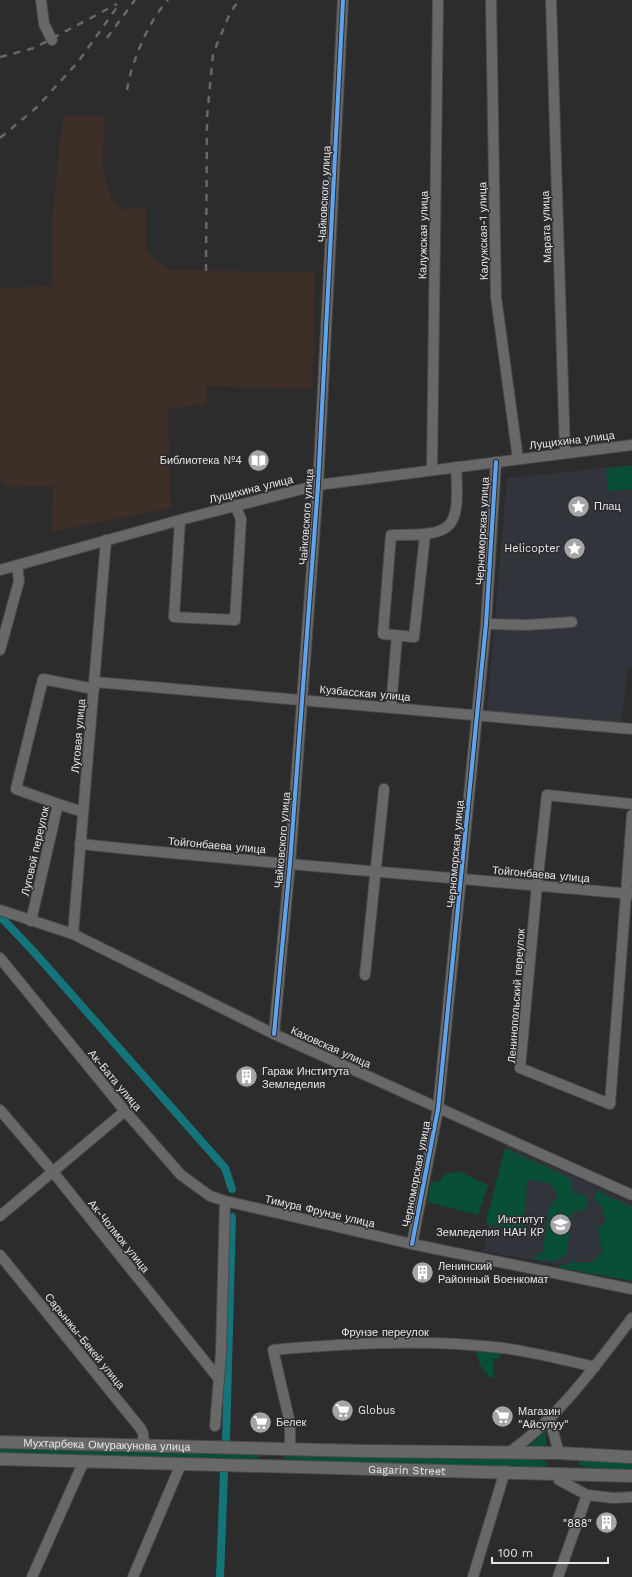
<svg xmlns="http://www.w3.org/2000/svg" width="632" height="1577" viewBox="0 0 632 1577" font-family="'Work Sans',sans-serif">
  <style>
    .built { fill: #31343b }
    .industrial { fill: #3e2e28 }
    .green { fill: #094f37 }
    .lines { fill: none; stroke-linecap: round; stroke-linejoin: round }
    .canal { stroke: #137479; stroke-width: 8 }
    .minor-casing { stroke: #4a4a4b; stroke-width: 12 }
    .major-casing { stroke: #4a4a4b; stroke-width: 14 }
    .minor { stroke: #686868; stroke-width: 10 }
    .major { stroke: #696869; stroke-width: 12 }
    .rail { stroke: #686868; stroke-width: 2.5; stroke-dasharray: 7 7; stroke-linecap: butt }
    .cycleway-casing { stroke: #2b2b2e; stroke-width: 6 }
    .cycleway { stroke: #60a3ed; stroke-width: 4 }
    .labels { text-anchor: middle; stroke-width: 3; stroke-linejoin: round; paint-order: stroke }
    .street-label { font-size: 11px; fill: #e6e6e8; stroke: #2b2b2e }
    .poi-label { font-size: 11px; fill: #e6e6e8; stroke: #2b2b2e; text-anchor: start }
  </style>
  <rect width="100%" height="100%" fill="#2c2c2d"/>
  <!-- built -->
  <g class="built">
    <polygon points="632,465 632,668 628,669 621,723 487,711 507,478"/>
    <polygon points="506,1145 632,1203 632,1278 483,1251"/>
  </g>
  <!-- industrial -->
  <polygon class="industrial" points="63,116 105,116 102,165 111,200 121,209 146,208 146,252 171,270 315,272 313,389 207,386 206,404 168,409 171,508 52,532 53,486 5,487 0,476 0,288 52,286 52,219"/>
  <!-- green -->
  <g class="green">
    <polygon points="632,466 632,489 608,491 606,468"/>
    <polygon points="505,1148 570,1178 572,1184 571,1191 587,1197 587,1209 572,1212 567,1254 555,1261 533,1259 543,1251 549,1208 558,1197 555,1189 551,1184 529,1180 527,1184 523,1230 490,1224 488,1226 486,1221"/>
    <polygon points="459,1171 488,1185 478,1215 428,1202 431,1182 438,1182 446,1174"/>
    <polygon points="597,1191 632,1207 632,1281 556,1267 572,1262 591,1263 602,1253 598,1227 606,1223 602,1207 594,1198"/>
    <polygon points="475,1349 506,1351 501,1354 498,1359 493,1359 493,1378 489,1377 480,1365"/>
    <polygon points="546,1430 546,1450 526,1449"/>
    <polygon points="0,1445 257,1452 261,1455 256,1459 244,1460 0,1453"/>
    <polygon points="290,1454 540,1459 547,1462 547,1466 542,1469 300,1462 285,1459 284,1456"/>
    <polygon points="579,1460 632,1461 632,1471 589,1468 578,1464"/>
  </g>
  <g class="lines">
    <!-- canal -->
    <g class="canal">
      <polyline points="0,916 34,952 225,1168 232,1189"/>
      <polyline points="226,1440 232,1217"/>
      <polyline points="220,1577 224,1473"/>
    </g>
    <defs>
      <g id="minor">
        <polyline points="41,0 44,24 52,40"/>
        <polyline points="491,0 496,297 518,459"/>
        <polyline points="551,0 565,453"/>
        <polyline points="432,470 438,0"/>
        <polyline points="180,520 174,617 235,620 241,519 235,505"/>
        <path d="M425 535 414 637 383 634 391 535C454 535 460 532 456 467"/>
        <polyline points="0,570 180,520 318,485 632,445"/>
        <polyline points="486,624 527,625 572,622"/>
        <polyline points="0,650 19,581 17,565"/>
        <polyline points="95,682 632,729"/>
        <polyline points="391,707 397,636"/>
        <polyline points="58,804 83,812"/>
        <polyline points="632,804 547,795 537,885 520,1068 610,1104 632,815"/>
        <path d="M80 844C263 863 448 877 631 894"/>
        <polyline points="0,910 73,934 274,1034 632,1195"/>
        <polyline points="31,921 58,804 16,789 43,679 94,689"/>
        <polyline points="73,934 106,540"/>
        <polyline points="0,958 125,1111 181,1175 210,1196 225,1201"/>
        <polyline points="365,975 384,789"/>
        <polyline points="274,1034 290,863 318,485 343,0"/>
        <polyline points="0,1110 53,1172 219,1379"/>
        <polyline points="0,1216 125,1111"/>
        <polyline points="412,1244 438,1109 486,624 496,462"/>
        <polyline points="0,1255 141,1429 143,1433 144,1445"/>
        <polyline points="549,1417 559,1453"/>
        <polyline points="215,1426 221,1353 225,1201 412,1244 632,1289"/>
        <path d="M290 1449V1423L273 1350C349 1343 427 1339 503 1348 534 1352 565 1360 595 1367"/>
        <path d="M508 1453C557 1420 596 1365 632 1318"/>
        <polyline points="559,1473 559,1480 587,1495 613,1498 632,1497"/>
        <polyline points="32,1577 84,1461"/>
        <polyline points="133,1577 181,1464"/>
        <polyline points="473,1577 505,1471"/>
        <polyline points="558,1577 587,1495"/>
      </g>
      <g id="major">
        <path id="s1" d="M0 1442 364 1451 559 1453 632 1457"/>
        <path id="s2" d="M0 1459 632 1476"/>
      </g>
    </defs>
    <!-- minor casing -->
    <use href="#minor" class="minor-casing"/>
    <!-- major casing -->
    <use href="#major" class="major-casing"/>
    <!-- minor -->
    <use href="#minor" class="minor"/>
    <!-- major -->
    <use href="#major" class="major"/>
    <!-- rail -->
    <g class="rail">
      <polyline points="107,38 135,0"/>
      <polyline points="0,57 34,48 117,4"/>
      <path d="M127 90C131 63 149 20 168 0"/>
      <polyline points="0,138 36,108 78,62 120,3"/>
      <polyline points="206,271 207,117 213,54 230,13 239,0"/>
    </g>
    <defs>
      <g id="cycleway">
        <polyline points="274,1034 290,863 318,485 343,0"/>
        <polyline points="412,1244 438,1109 486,624 496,462"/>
      </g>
    </defs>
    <!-- cycleway casing -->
    <use href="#cycleway" class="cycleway-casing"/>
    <!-- cycleway -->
    <use href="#cycleway" class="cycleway"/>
  </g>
  <!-- icons -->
  <defs>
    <symbol id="library-disc" viewBox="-11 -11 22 22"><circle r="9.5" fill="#a5a5a7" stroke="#2b2b2e"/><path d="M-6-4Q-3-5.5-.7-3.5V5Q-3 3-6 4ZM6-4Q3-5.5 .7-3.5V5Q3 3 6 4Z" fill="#fff"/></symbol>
    <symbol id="sight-disc" viewBox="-11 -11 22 22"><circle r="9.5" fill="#a5a5a7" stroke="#2b2b2e"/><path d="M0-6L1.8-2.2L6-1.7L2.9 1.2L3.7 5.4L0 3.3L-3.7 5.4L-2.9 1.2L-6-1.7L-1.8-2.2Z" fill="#fff"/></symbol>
    <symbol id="building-disc" viewBox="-11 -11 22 22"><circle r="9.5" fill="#a5a5a7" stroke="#2b2b2e"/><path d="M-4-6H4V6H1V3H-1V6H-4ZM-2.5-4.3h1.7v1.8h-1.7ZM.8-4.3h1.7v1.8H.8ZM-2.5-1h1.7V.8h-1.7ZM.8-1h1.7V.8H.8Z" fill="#fff"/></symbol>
    <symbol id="university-disc" viewBox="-11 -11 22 22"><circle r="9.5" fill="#a5a5a7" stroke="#2b2b2e"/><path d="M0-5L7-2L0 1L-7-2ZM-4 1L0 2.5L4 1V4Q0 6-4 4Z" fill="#fff"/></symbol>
    <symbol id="supermarket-disc" viewBox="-11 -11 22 22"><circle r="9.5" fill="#a5a5a7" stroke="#2b2b2e"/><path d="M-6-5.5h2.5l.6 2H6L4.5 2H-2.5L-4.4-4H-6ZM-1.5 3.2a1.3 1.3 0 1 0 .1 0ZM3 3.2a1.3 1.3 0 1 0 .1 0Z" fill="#fff"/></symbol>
  </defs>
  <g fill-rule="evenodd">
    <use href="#library-disc" x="246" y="448" width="25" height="25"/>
    <use href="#sight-disc" x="566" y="494" width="25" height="25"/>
    <use href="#sight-disc" x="562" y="536" width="25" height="25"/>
    <use href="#building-disc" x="234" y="1064" width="25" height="25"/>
    <use href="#university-disc" x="548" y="1212" width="25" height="25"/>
    <use href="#building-disc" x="410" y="1260" width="25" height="25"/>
    <use href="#supermarket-disc" x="330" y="1398" width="25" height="25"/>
    <use href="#supermarket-disc" x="490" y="1404" width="25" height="25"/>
    <use href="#supermarket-disc" x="248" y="1410" width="25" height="25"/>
    <use href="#building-disc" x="594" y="1510" width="25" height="25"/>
  </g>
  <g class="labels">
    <!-- street labels -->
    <g class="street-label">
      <text transform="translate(324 194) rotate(-87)" y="4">Чайковского улица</text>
      <text transform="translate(546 227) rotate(-92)" y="4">Марата улица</text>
      <text transform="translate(483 231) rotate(-91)" y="4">Калужская-1 улица</text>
      <text transform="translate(423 235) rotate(-89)" y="4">Калужская улица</text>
      <text transform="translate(572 440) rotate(-7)" y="4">Лущихина улица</text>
      <text transform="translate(251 489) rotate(-14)" y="4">Лущихина улица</text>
      <text transform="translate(306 517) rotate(-86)" y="4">Чайковского улица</text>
      <text transform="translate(482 531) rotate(-87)" y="4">Черноморская улица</text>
      <text transform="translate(365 693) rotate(5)" y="4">Кузбасская улица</text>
      <text transform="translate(78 736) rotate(-85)" y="4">Луговая улица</text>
      <text transform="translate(282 840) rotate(-85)" y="4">Чайковского улица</text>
      <text transform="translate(217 845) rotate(5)" y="4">Тойгонбаева улица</text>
      <text transform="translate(35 851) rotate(-77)" y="4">Луговой переулок</text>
      <text transform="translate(455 854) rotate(-85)" y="4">Черноморская улица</text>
      <text transform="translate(541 874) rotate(5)" y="4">Тойгонбаева улица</text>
      <text transform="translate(516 996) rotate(-86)" y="4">Ленинопольский переулок</text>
      <text transform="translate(331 1047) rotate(24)" y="4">Каховская улица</text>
      <text transform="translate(115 1080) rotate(50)" y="4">Ак-Бата улица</text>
      <text transform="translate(416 1174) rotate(-79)" y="4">Черноморская улица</text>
      <text transform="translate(320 1211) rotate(13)" y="4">Тимура Фрунзе улица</text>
      <text transform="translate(119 1236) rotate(51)" y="4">Ак-Чолмок улица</text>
      <text x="385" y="1336">Фрунзе переулок</text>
      <text transform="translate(85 1341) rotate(51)" y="4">Сарынжы-Бекей улица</text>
      <text dy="4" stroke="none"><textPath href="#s1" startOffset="107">Мухтарбека Омуракунова улица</textPath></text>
      <text dy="4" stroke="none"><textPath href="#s2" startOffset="407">Gagarin Street</textPath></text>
    </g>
    <!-- poi labels -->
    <g class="poi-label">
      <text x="242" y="464" text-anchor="end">Библиотека №4</text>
      <text x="594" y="510">Плац</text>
      <text x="560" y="552" text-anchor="end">Helicopter</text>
      <text x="262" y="1075">Гараж Института<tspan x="262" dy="13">Земледелия</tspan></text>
      <text x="544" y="1223" text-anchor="end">Институт<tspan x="544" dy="13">Земледелия НАН КР</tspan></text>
      <text x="438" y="1270">Ленинский<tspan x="438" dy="13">Районный Военкомат</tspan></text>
      <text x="358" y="1414">Globus</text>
      <text x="518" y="1415">Магазин<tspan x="518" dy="13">"Айсулуу"</tspan></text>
      <text x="276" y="1426">Белек</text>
      <text x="592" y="1527" text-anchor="end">"888"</text>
    </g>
  </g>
  <!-- scale -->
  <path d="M492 1557v6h116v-6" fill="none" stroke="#e6e6e8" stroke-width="2"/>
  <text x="498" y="1557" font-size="12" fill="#e6e6e8" stroke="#2b2b2e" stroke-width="3" paint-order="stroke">100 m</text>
</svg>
